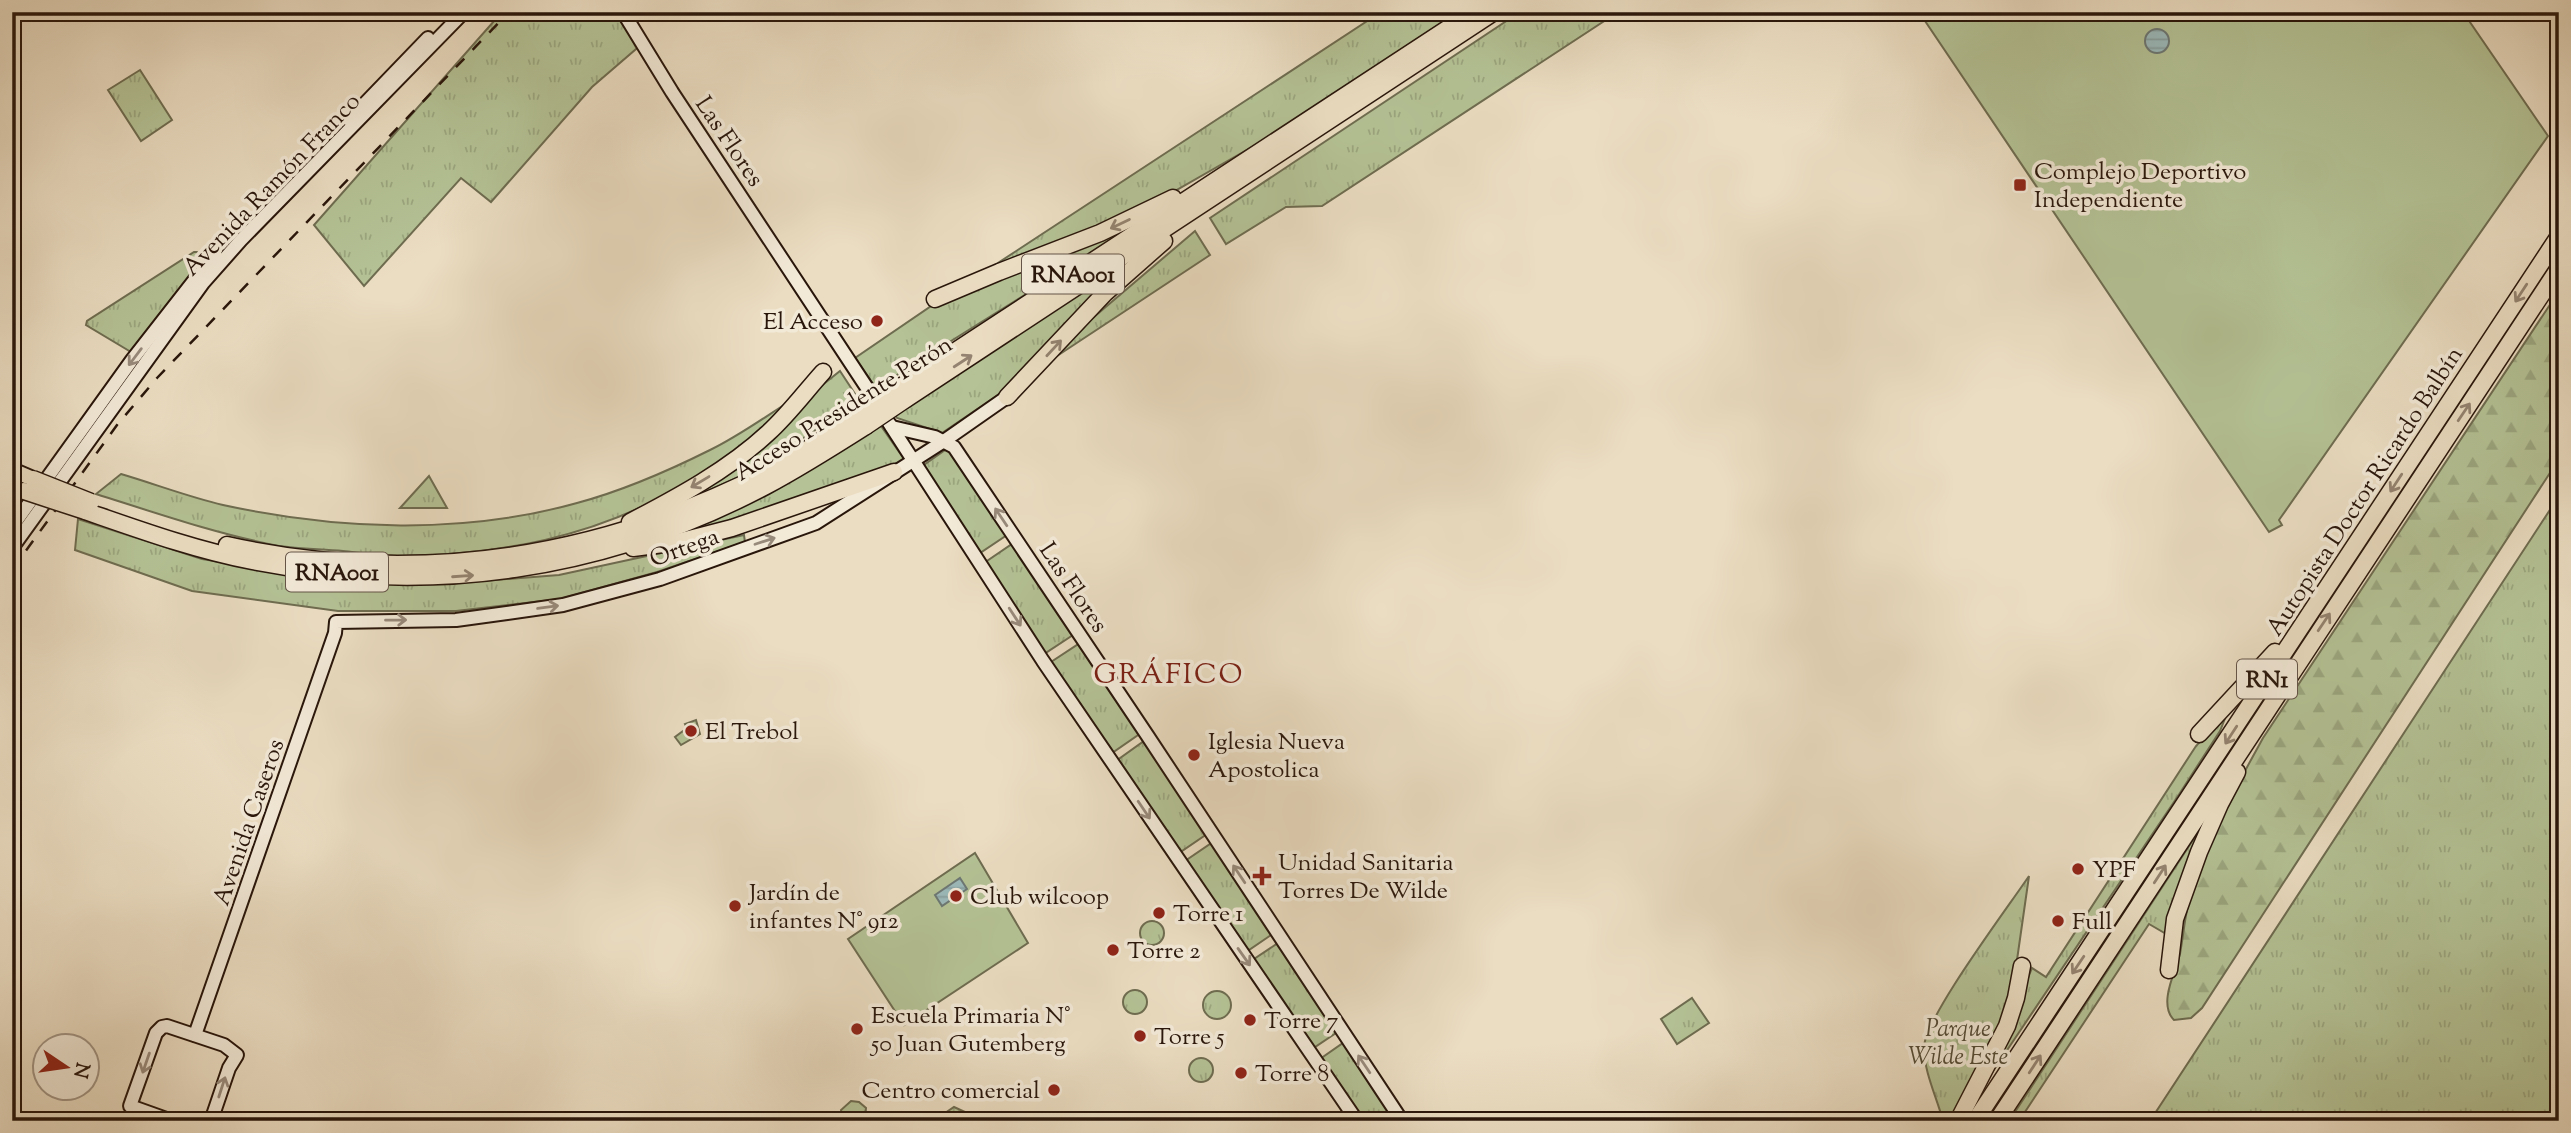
<svg xmlns="http://www.w3.org/2000/svg" width="2571" height="1133" viewBox="0 0 2571 1133" font-family="'Sorts Mill Goudy',serif">
  <style>
    .grass { fill: url(#grass-tufts); stroke: #6e6c50; stroke-width: 2 }
    .forest { fill: url(#forest-firs); stroke: #6e6c50; stroke-width: 2 }
    .garden { fill: #b4c295; stroke: #6e6c50; stroke-width: 2 }
    .water { fill: url(#water-rules); stroke: #6d7875; stroke-width: 2 }
    .lines { fill: none; stroke-linecap: round; stroke-linejoin: round }
    .secondary-casing { stroke: #29160b; stroke-width: 16 }
    .primary-casing { stroke: #29160b; stroke-width: 18 }
    .highway-casing { stroke: #29160b; stroke-width: 19 }
    .secondary { stroke: #f2e9d7; stroke-width: 12 }
    .primary { stroke: #ebddc2; stroke-width: 14 }
    .highway { stroke: #ebddc2; stroke-width: 16 }
    .rail { stroke: #29160b; stroke-width: 2.5; stroke-dasharray: 12 12; stroke-linecap: butt }
    .highway-bridge-casing { stroke: #29160b; stroke-width: 19; stroke-linecap: butt }
    .highway-bridge { stroke: #ebddc2; stroke-width: 16 }
    .oneway { stroke: #948370 }
    .oneway2 { stroke: #988a7b }
    .poi-dot { fill: #8f2418; stroke: #f2e9d7; stroke-width: 2.5 }
    .labels { text-anchor: middle; stroke-width: 7; stroke-linejoin: round; paint-order: stroke }
    .shield { fill: #f2e9d7; stroke: #655548; stroke-width: 2 }
    .shield-label { font-size: 23px; font-weight: bold; fill: #29160b }
    .street-label { font-size: 24px; fill: #29160b; stroke: #f2e9d7 }
    .poi-label { font-size: 24px; fill: #29160b; stroke: #f2e9d7; text-anchor: start }
    .park-label { font-size: 24px; font-style: italic; fill: #534a34; stroke: #f2e9d7 }
    .quarter-label { font-size: 28px; letter-spacing: 2px; fill: #7a1f14; stroke: #f2e9d7 }
  </style>
  <defs>
    <pattern id="grass-tufts" width="24" height="20" patternUnits="userSpaceOnUse" patternTransform="scale(1.75)"><rect width="24" height="20" fill="#b4c295"/><path d="M3 7l-1-3M5 7V3M7 7l1-3M15 17l-1-3M17 17v-4M19 17l1-3" fill="none" stroke="#9ba67f"/></pattern>
    <pattern id="forest-firs" width="22" height="20" patternUnits="userSpaceOnUse" patternTransform="scale(1.75)"><rect width="22" height="20" fill="#b4c295"/><path d="M5 1l3.5 6h-7zM16 11l3.5 6h-7z" fill="#9ba67f"/></pattern>
    <pattern id="water-rules" width="6" height="5" patternUnits="userSpaceOnUse" patternTransform="scale(1.75)"><rect width="6" height="5" fill="#9bbabb"/><path d="M0 2.5h6" fill="none" stroke="#869f9f"/></pattern>
  </defs>
  <rect width="100%" height="100%" fill="#ebddc2"/>
  <filter id="stains"><feTurbulence type="fractalNoise" baseFrequency=".00286" numOctaves="4"/><feColorMatrix values="0 0 0 0 .2 0 0 0 0 .09 0 0 0 0 .02 0 0 0 .5 -.17"/></filter>
  <radialGradient id="worn" r=".72"><stop offset=".6" stop-color="#630" stop-opacity="0"/><stop offset="1" stop-color="#630" stop-opacity=".3"/></radialGradient>
  <!-- grass -->
  <g class="grass">
    <polygon points="502,12 620,12 643,43 592,87 491,202 461,178 364,286 314,225"/>
    <polygon points="1381,12 1458,12 1266,139 1166,196 975,278"/>
    <polygon points="1520,12 1618,12 1322,206 1286,207 1226,244 1210,218"/>
    <polygon points="140,70 172,120 141,141 108,90"/>
    <polygon points="1143,221 876,388 855,358 943,298"/>
    <polygon points="1195,231 1210,255 1054,358 1054,351"/>
    <polygon points="1154,240 998,395 942,433 897,418 895,415"/>
    <polygon points="194,252 197,252 200,258 197,268 131,352 86,325 87,321"/>
    <polygon points="840,371 859,400 761,467 665,510"/>
    <path d="M787 403C757 442 718 466 675 490 591 537 502 554 406 556 385 556 363 553 343 551 322 549 300 549 279 546 217 534 156 513 96 494L121 474C155 484 189 497 223 505 338 530 463 535 577 503 622 491 668 471 710 450 737 437 762 419 787 403Z"/>
    <polygon points="881,426 904,459 882,474 730,524 669,536 763,491"/>
    <polygon points="948,448 1007,535 980,553 921,467"/>
    <polygon points="429,476 447,508 400,508"/>
    <polygon points="2559,496 2559,1121 2150,1121"/>
    <polygon points="78,519 202,559 339,581 442,584 559,575 744,535 745,542 657,572 560,599 456,611 338,611 192,591 75,550"/>
    <polygon points="1012,544 1073,635 1044,654 984,563"/>
    <polygon points="1080,643 1141,733 1112,753 1051,662"/>
    <polygon points="2228,711 2220,731 2178,796 1987,1080 2032,968 2046,977 2196,746"/>
    <polygon points="1144,741 1207,834 1179,853 1116,761"/>
    <polygon points="2210,814 2168,935 2149,924 2019,1121 2009,1121"/>
    <polygon points="1213,842 1274,933 1246,952 1185,861"/>
    <path d="M2029 876 2012 995 1976 1078 1949 1121H1943C1937 1098 1924 1072 1924 1048 1923 1020 2009 906 2029 876Z"/>
    <circle cx="1152" cy="933" r="12"/>
    <polygon points="1278,943 1339,1031 1312,1049 1251,961"/>
    <circle cx="1135" cy="1002" r="12"/>
    <circle cx="1217" cy="1005" r="14"/>
    <polygon points="1692,998 1709,1023 1677,1044 1661,1019"/>
    <polygon points="1343,1043 1396,1121 1362,1121 1320,1059"/>
    <circle cx="1201" cy="1070" r="12"/>
    <polygon points="851,1101 859,1102 866,1108 865,1121 843,1121 841,1110"/>
    <polygon points="954,1107 965,1112 967,1121 943,1121 945,1113"/>
  </g>
  <!-- forest -->
  <path class="forest" d="M2559 291V459L2202 1008 2191 1018 2174 1020C2158 1004 2175 973 2180 954 2184 932 2185 911 2192 890 2208 837 2236 787 2263 738Z"/>
  <!-- garden -->
  <g class="garden">
    <polygon points="1919,12 2463,12 2548,136 2279,520 2282,525 2269,532"/>
    <polygon points="696,720 700,734 681,745 675,737 687,728 685,724"/>
    <polygon points="975,853 1028,943 904,1025 848,939"/>
  </g>
  <!-- water -->
  <g class="water">
    <circle cx="2157" cy="41" r="12"/>
    <polygon points="960,878 967,889 942,906 935,895"/>
  </g>
  <g class="lines">
    <defs>
      <g id="secondary">
        <polyline points="623,12 672,92 873,397"/>
        <polyline points="349,120 428,38"/>
        <polyline points="889,423 1043,661 1357,1121"/>
        <polyline points="892,427 935,437 954,447 1147,735 1402,1121"/>
        <polyline points="12,527 132,360 200,273 216,256"/>
        <polyline points="12,548 203,283 241,240 464,12"/>
        <polyline points="195,1035 335,633 336,622 456,620 507,613 563,605 660,579 816,523 944,441 1007,397"/>
        <polyline points="172,1121 130,1106 156,1033 162,1027 167,1026 224,1045 237,1055 229,1068 211,1121"/>
      </g>
      <polyline id="primary" points="12,470 33,479"/>
      <g id="highway">
        <polyline points="935,299 999,272 1100,233 1173,198"/>
        <polyline points="899,388 1473,12"/>
        <polyline points="1007,397 1105,293 1164,241"/>
        <polyline points="906,399 1494,12"/>
        <path d="M85 511C140 530 195 550 252 561 430 597 605 571 766 486 800 468 833 447 866 426"/>
        <path d="M630 522C678 497 728 470 768 433 788 415 805 392 823 372"/>
        <path d="M227 545C419 588 608 557 781 465 807 451 832 433 857 417"/>
        <polyline points="633,548 678,542 732,528 894,472"/>
        <polyline points="2199,734 2275,652"/>
        <polyline points="2169,970 2175,919 2199,852 2220,804 2237,772"/>
        <polyline points="1958,1121 2007,1026 2016,998 2022,966"/>
        <polyline points="1975,1121 2559,236"/>
        <polyline points="1997,1121 2559,268"/>
      </g>
    </defs>
    <!-- secondary casing -->
    <use href="#secondary" class="secondary-casing"/>
    <!-- primary casing -->
    <use href="#primary" class="primary-casing"/>
    <!-- highway casing -->
    <use href="#highway" class="highway-casing"/>
    <!-- secondary -->
    <use href="#secondary" class="secondary"/>
    <!-- primary -->
    <use href="#primary" class="primary"/>
    <!-- highway -->
    <use href="#highway" class="highway"/>
    <!-- rail -->
    <polyline class="rail" points="12,570 117,425 157,378 509,12"/>
    <defs>
      <g id="highway-bridge">
        <polyline points="857,417 899,388"/>
        <polyline points="866,426 906,399"/>
        <polyline points="33,479 91,502"/>
        <polyline points="24,491 85,511"/>
      </g>
    </defs>
    <!-- highway-bridge casing -->
    <use href="#highway-bridge" class="highway-bridge-casing"/>
    <!-- highway-bridge -->
    <use href="#highway-bridge" class="highway-bridge"/>
  </g>
  <!-- one-way arrows -->
  <defs><path id="oneway-shaft" d="M-6 0H5M1.5-3L5.5 0L1.5 3" fill="none" stroke-width="1.6" stroke-linecap="round" stroke-linejoin="round" transform="scale(1.75)"/></defs>
  <g class="oneway">
    <use href="#oneway-shaft" transform="translate(1120 224) rotate(154)"/>
    <use href="#oneway-shaft" transform="translate(2521 293) rotate(123)"/>
    <use href="#oneway-shaft" transform="translate(1054 348) rotate(-47)"/>
    <use href="#oneway-shaft" transform="translate(963 361) rotate(-33)"/>
    <use href="#oneway-shaft" transform="translate(2464 412) rotate(-56)"/>
    <use href="#oneway-shaft" transform="translate(700 482) rotate(149)"/>
    <use href="#oneway-shaft" transform="translate(2396 483) rotate(123)"/>
    <use href="#oneway-shaft" transform="translate(463 576) rotate(-4)"/>
    <use href="#oneway-shaft" transform="translate(2324 622) rotate(-56)"/>
    <use href="#oneway-shaft" transform="translate(2231 735) rotate(123)"/>
    <use href="#oneway-shaft" transform="translate(2160 874) rotate(-57)"/>
    <use href="#oneway-shaft" transform="translate(2078 965) rotate(124)"/>
    <use href="#oneway-shaft" transform="translate(2035 1064) rotate(-57)"/>
  </g>
  <g class="oneway2">
    <use href="#oneway-shaft" transform="translate(135 357) rotate(127)"/>
    <use href="#oneway-shaft" transform="translate(1001 517) rotate(-124)"/>
    <use href="#oneway-shaft" transform="translate(765 541) rotate(-18)"/>
    <use href="#oneway-shaft" transform="translate(548 607) rotate(-8)"/>
    <use href="#oneway-shaft" transform="translate(1015 617) rotate(57)"/>
    <use href="#oneway-shaft" transform="translate(396 620) rotate(-1)"/>
    <use href="#oneway-shaft" transform="translate(1144 810) rotate(56)"/>
    <use href="#oneway-shaft" transform="translate(1239 874) rotate(-124)"/>
    <use href="#oneway-shaft" transform="translate(1244 957) rotate(55)"/>
    <use href="#oneway-shaft" transform="translate(146 1063) rotate(109)"/>
    <use href="#oneway-shaft" transform="translate(1364 1064) rotate(-124)"/>
    <use href="#oneway-shaft" transform="translate(222 1087) rotate(-72)"/>
  </g>
  <!-- markers -->
  <g class="poi-dot">
    <rect x="2013" y="178" width="14" height="14" rx="3.5"/>
    <circle cx="877" cy="321" r="7"/>
    <circle cx="691" cy="731" r="7"/>
    <circle cx="1194" cy="755" r="7"/>
    <circle cx="2078" cy="869" r="7"/>
    <path d="M1258.5 865.5h7v7h7v7h-7v7h-7v-7h-7v-7h7z"/>
    <circle cx="956" cy="896" r="7"/>
    <circle cx="735" cy="906" r="7"/>
    <circle cx="1159" cy="913" r="7"/>
    <circle cx="2058" cy="921" r="7"/>
    <circle cx="1113" cy="950" r="7"/>
    <circle cx="1250" cy="1020" r="7"/>
    <circle cx="857" cy="1029" r="7"/>
    <circle cx="1140" cy="1036" r="7"/>
    <circle cx="1241" cy="1073" r="7"/>
    <circle cx="1054" cy="1090" r="7"/>
  </g>
  <g class="labels">
    <!-- shield labels -->
    <g class="shield">
      <rect x="1022" y="254.5" width="102" height="39" rx="5"/>
      <rect x="286" y="552.5" width="102" height="39" rx="5"/>
      <rect x="2237" y="659.5" width="60" height="39" rx="5"/>
    </g>
    <g class="shield-label">
      <text x="1073" y="282">RNA001</text>
      <text x="337" y="580">RNA001</text>
      <text x="2267" y="687">RN1</text>
    </g>
    <!-- street labels -->
    <g class="street-label">
      <text transform="translate(730 141) rotate(56)" y="8">Las Flores</text>
      <text transform="translate(271 184) rotate(-46)" y="8">Avenida Ramón Franco</text>
      <text transform="translate(843 408) rotate(-32)" y="8">Acceso Presidente Perón</text>
      <text transform="translate(2364 491) rotate(-57)" y="8">Autopista Doctor Ricardo Balbín</text>
      <text transform="translate(684 547) rotate(-20)" y="8">Ortega</text>
      <text transform="translate(1074 587) rotate(56)" y="8">Las Flores</text>
      <text transform="translate(248 822) rotate(-71)" y="8">Avenida Caseros</text>
    </g>
    <!-- poi labels -->
    <g class="poi-label">
      <text x="2034" y="179">Complejo Deportivo<tspan x="2034" dy="28">Independiente</tspan></text>
      <text x="863" y="329" text-anchor="end">El Acceso</text>
      <text x="705" y="739">El Trebol</text>
      <text x="1208" y="749">Iglesia Nueva<tspan x="1208" dy="28">Apostolica</tspan></text>
      <text x="1278" y="870">Unidad Sanitaria<tspan x="1278" dy="28">Torres De Wilde</tspan></text>
      <text x="2092" y="877">YPF</text>
      <text x="749" y="900">Jardín de<tspan x="749" dy="28">infantes N° 912</tspan></text>
      <text x="970" y="904">Club wilcoop</text>
      <text x="1173" y="921">Torre 1</text>
      <text x="2072" y="929">Full</text>
      <text x="1127" y="958">Torre 2</text>
      <text x="871" y="1023">Escuela Primaria N°<tspan x="871" dy="28">50 Juan Gutemberg</tspan></text>
      <text x="1264" y="1028">Torre 7</text>
      <text x="1154" y="1044">Torre 5</text>
      <text x="1255" y="1081">Torre 8</text>
      <text x="1040" y="1098" text-anchor="end">Centro comercial</text>
    </g>
    <!-- park labels -->
    <g class="park-label">
      <text x="1958" y="1036">Parque<tspan x="1958" dy="28">Wilde Este</tspan></text>
    </g>
    <!-- quarter labels -->
    <g class="quarter-label">
      <text x="1169" y="683">GRÁFICO</text>
    </g>
  </g>
  <!-- margin -->
  <rect width="2571" height="1133" fill="none" stroke="#ebddc2" stroke-width="42"/>
  <rect x="14" y="14" width="2543" height="1105" fill="none" stroke="#29160b" stroke-width="3.5"/>
  <rect x="21" y="21" width="2529" height="1091" fill="none" stroke="#29160b" stroke-width="2"/>
  <!-- north arrow -->
  <g transform="translate(66 1067) rotate(103)"><circle r="33" fill="#f2e9d7" stroke="#a29585" stroke-width="2"/>
  <path d="M0-5L12 26L0 18L-12 26Z" fill="#8f2418"/>
  <text y="-10" font-size="19" font-weight="bold" text-anchor="middle" fill="#29160b">N</text>
  </g>
  <rect width="100%" height="100%" filter="url(#stains)"/>
  <rect width="100%" height="100%" fill="url(#worn)"/>
</svg>
